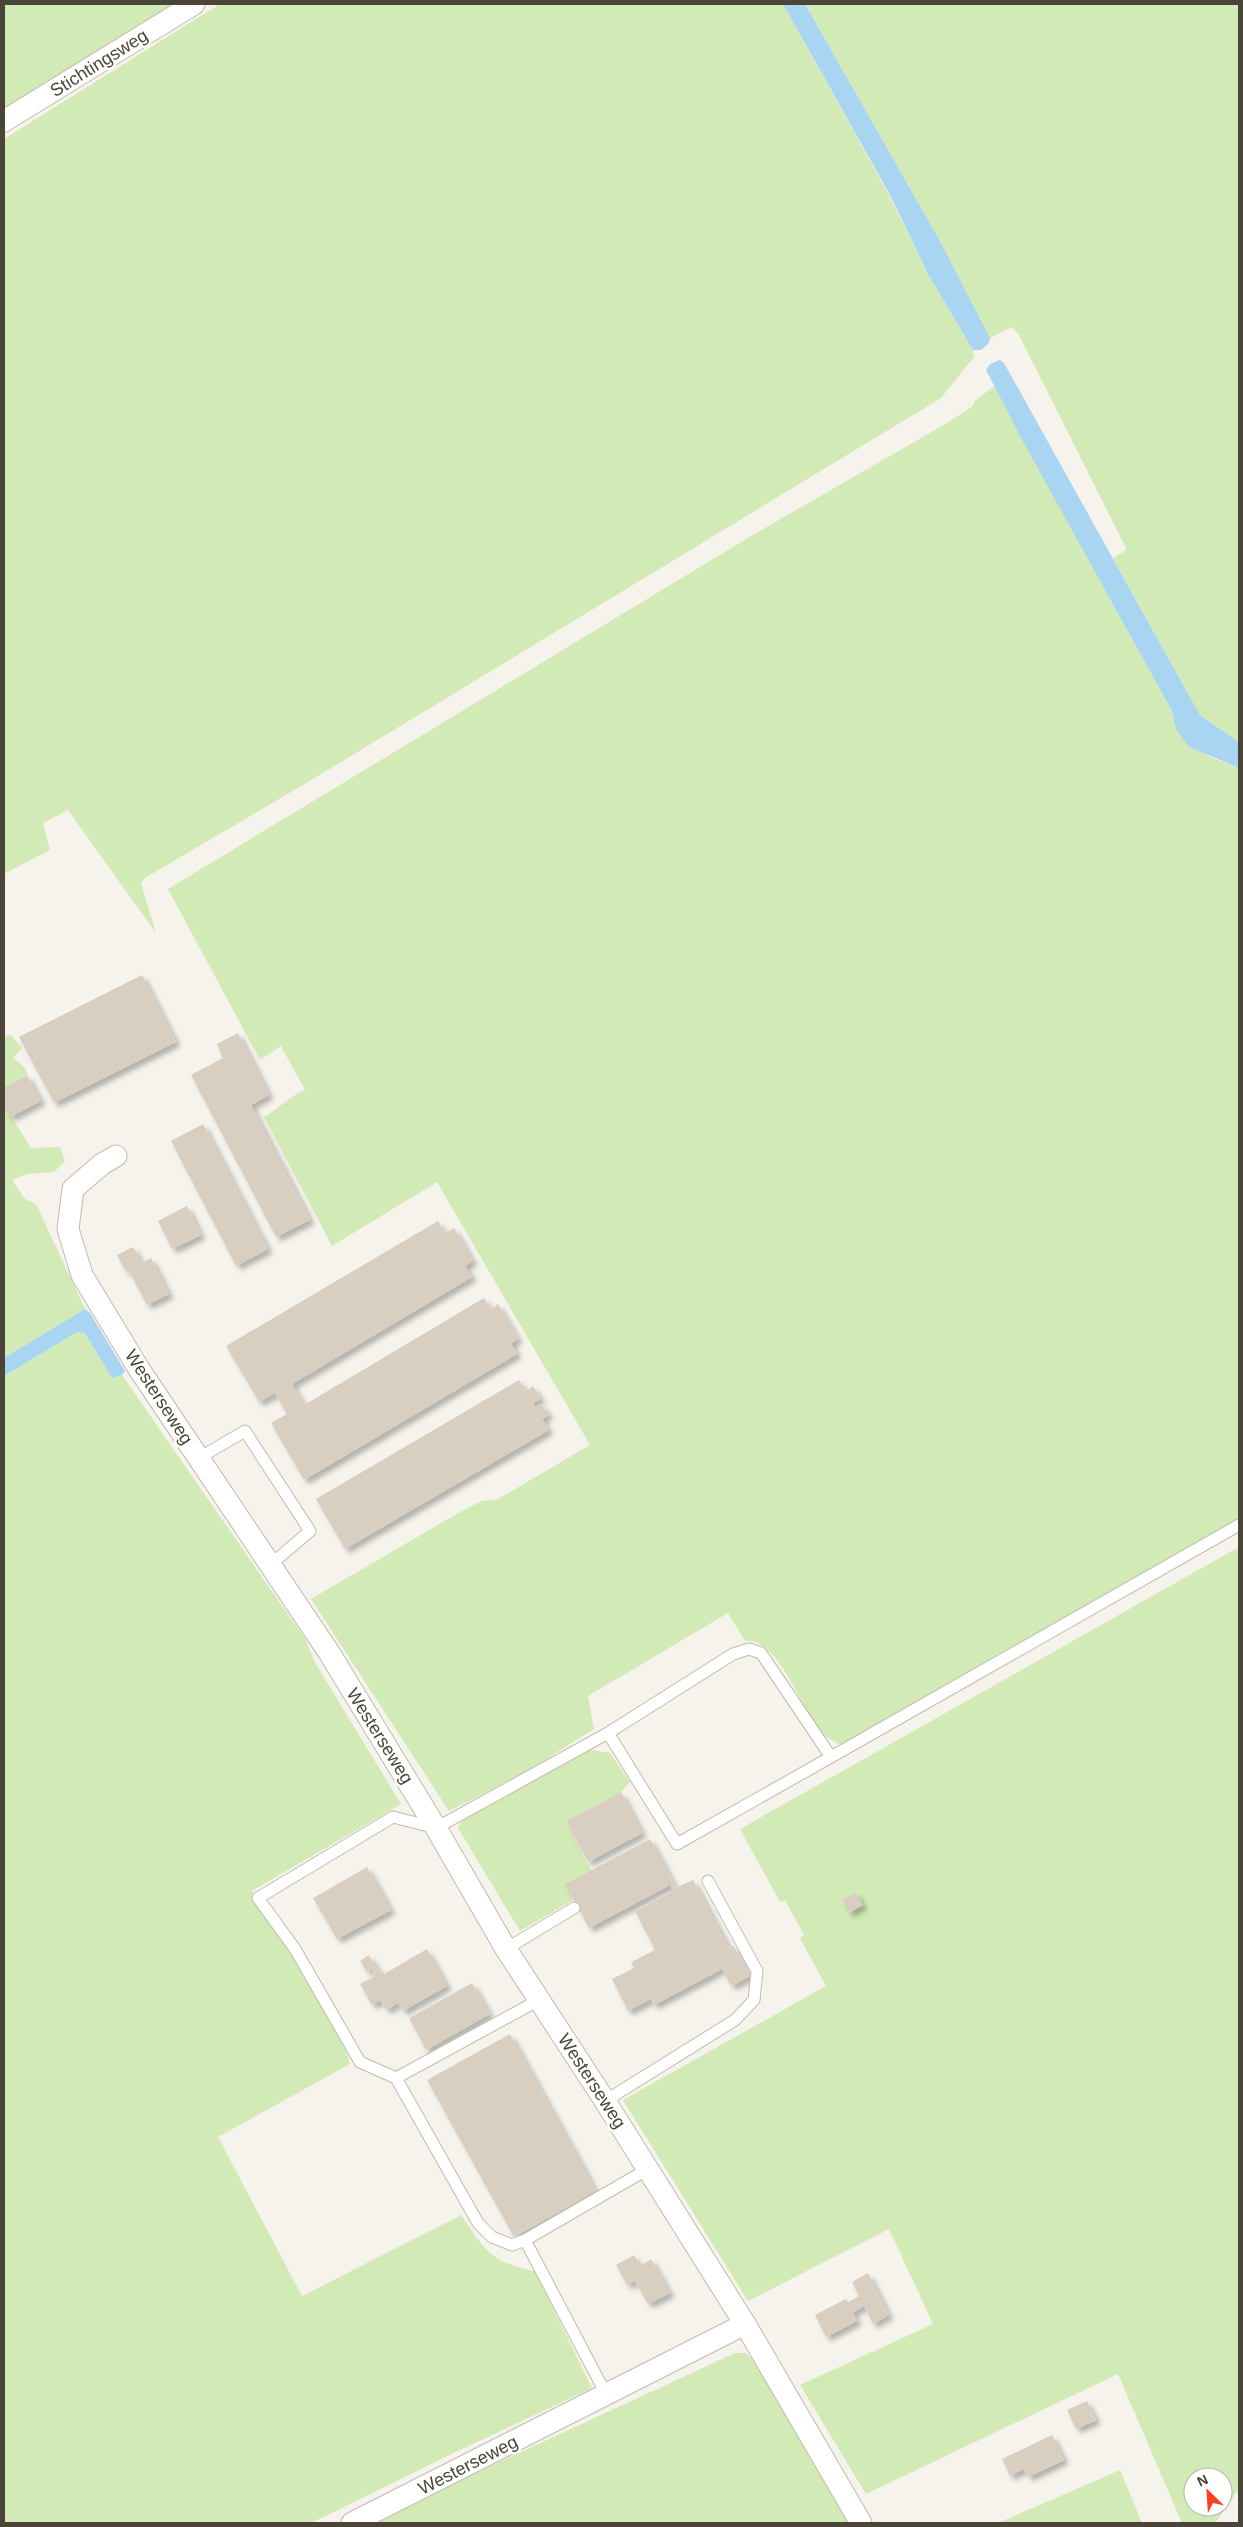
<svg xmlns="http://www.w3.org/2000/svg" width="1243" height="2527" viewBox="0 0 1243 2527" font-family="Helvetica,sans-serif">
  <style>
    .green { fill: #d2eab5; fill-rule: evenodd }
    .water { fill: #a9d4f2 }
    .building { fill: #d8cfc1; filter: url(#shadow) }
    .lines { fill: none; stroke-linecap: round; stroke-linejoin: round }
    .service-casing { stroke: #c2bbae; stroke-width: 13 }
    .minor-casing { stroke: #c2bbae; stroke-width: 23 }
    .service { stroke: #fff; stroke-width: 11 }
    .minor { stroke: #fff; stroke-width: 21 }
    .labels { text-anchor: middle; stroke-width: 5; stroke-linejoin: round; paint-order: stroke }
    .street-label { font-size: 18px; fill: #4b4439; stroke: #fff }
  </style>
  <defs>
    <filter id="shadow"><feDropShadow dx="4.5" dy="4.5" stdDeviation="2.5" flood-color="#0004"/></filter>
  </defs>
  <rect width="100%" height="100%" fill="#f6f3ec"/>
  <!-- green -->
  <g class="green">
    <polygon points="4,4 179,4 4,111"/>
    <polygon points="220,4 783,4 889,195 928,274 973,350 974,357 941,398 318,776 145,878 141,883 156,933 68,810 43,823 50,850 4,874 4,139"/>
    <polygon points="805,4 1239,4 1239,742 1200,715 1113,558 1127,550 1019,335 1012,327 990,338 941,243"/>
    <path d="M994 386 1172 711 1176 729 1212 758 1239 768V1523L846 1747C836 1742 824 1738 817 1728 802 1707 775 1635 745 1641L728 1613 588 1696 594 1729 521 1775 449 1811 311 1599 467 1508 482 1501 498 1499 590 1445 437 1182 332 1246 264 1117C279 1109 289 1096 305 1090L281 1046 260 1060 168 889 751 536 942 426 972 407 975 401Z"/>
    <polygon points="11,1035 22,1048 13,1058 23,1066 28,1074 4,1087 4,1036"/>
    <polygon points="4,1105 31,1148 60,1147 65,1161 54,1172 27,1174 12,1180 25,1199 36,1204 85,1309 4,1358"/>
    <path d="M77 1332 85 1333 112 1378 122 1375 305 1639 317 1666 401 1804 252 1891 262 1914 295 1957 345 2046 350 2064 218 2137 302 2296 461 2215C485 2250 491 2263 535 2271L592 2388 462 2449 311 2523H4V1376Z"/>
    <path d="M1239 1547V2489L1216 2522 1182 2523 1118 2374 866 2494 800 2385 933 2324 889 2229 748 2301 623 2100 826 1986 800 1938 804 1935 785 1900 780 1902 740 1829ZM1193 2477H1223V2507H1193Z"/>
    <polygon points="590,1750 610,1753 630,1782 621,1792 566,1821 591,1870 566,1884 573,1900 520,1931 458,1828 462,1820"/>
    <polygon points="735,2353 746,2353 753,2360 788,2413 851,2523 373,2523 484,2469"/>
    <polygon points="1120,2470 1142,2523 998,2523"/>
  </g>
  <!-- water -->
  <g class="water">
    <polygon points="783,4 805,4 941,243 990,338 989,343 981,350 973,350 928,274 890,195"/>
    <polygon points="1000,360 1004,363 1200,715 1239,742 1239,768 1189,747 1176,729 1172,711 1020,436 986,370 990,364"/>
    <polygon points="85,1309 90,1313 125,1371 122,1375 112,1378 85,1333 77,1332 4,1376 4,1358"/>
  </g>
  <!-- building -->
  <g class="building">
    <polygon points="142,975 176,1042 54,1103 19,1037"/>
    <polygon points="238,1033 269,1095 251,1105 310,1220 276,1237 191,1075 223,1058 217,1044"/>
    <polygon points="27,1075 41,1101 10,1117 4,1106 4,1087"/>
    <polygon points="203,1124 268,1249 236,1266 171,1141"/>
    <polygon points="187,1206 201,1235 172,1249 158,1221"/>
    <polygon points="438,1221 445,1233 454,1228 473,1261 465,1266 472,1277 292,1384 304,1405 484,1298 490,1309 498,1304 518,1339 511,1343 517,1354 304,1480 271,1423 287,1414 275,1393 259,1402 226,1346"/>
    <polygon points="133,1247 142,1263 151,1258 169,1294 147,1305 129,1271 126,1272 117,1255"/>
    <polygon points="519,1380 526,1391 533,1386 541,1399 533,1403 535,1407 541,1404 549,1415 542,1419 549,1430 345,1549 316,1499"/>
    <polygon points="621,1792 642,1833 588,1862 566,1821"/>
    <polygon points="650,1839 676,1888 693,1880 729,1948 733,1945 750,1976 731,1986 722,1969 654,2005 651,1999 628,2011 612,1979 634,1968 631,1962 655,1950 635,1911 673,1891 670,1885 589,1928 565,1884"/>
    <polygon points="367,1867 391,1910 337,1939 313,1898"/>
    <polygon points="856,1893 863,1905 849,1913 842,1900"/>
    <polygon points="427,1949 447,1986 403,2011 398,2003 386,2010 380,2000 372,2005 360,1984 375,1976 371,1969 367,1972 360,1961 369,1955 380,1973 383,1971 384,1974"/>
    <polygon points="472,1983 490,2014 426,2050 409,2018"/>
    <polygon points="510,2034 596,2191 514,2237 427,2080"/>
    <polygon points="634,2255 640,2266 651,2259 670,2293 648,2304 635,2281 627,2285 616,2265"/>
    <polygon points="868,2273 889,2315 873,2324 864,2306 853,2312 857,2321 826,2337 815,2315 846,2299 848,2302 859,2296 852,2282"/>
    <polygon points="1087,2401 1096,2420 1076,2429 1067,2410"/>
    <polygon points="1052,2435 1064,2460 1028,2477 1024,2469 1010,2476 1002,2459"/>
  </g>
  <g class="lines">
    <defs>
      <g id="service">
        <polyline points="199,1458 245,1431 310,1531 270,1565"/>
        <polyline points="831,1757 1239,1525"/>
        <polyline points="506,1949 574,1908"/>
        <polyline points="396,2078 360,2062 295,1949 258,1898 393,1817 436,1828 608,1733 677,1844 831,1757 761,1653 749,1649 733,1654 608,1733"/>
        <polyline points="605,2101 735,2020 754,2000 757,1971 708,1881"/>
        <polyline points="525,2240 512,2245 492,2237 478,2223 396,2078 539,2000"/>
        <polyline points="606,2394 525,2240 648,2169"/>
      </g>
      <g id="minor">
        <polyline points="4,121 194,4"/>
        <polyline points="116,1156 102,1164 73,1189 68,1229 82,1275 139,1369 330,1654 436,1828 506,1949 605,2101 745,2324 861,2523"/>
        <polyline points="352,2523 745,2324"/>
      </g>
    </defs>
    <!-- service casing -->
    <use href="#service" class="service-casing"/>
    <!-- minor casing -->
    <use href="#minor" class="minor-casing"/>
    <!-- service -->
    <use href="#service" class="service"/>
    <!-- minor -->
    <use href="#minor" class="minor"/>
  </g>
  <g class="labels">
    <!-- street labels -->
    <g class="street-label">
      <text transform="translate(99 63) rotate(-32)" y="6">Stichtingsweg</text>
      <text transform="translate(159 1397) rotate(57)" y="6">Westerseweg</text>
      <text transform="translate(380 1736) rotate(58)" y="6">Westerseweg</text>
      <text transform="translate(592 2081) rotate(57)" y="6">Westerseweg</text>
      <text transform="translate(468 2465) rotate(-27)" y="6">Westerseweg</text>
    </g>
  </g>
  <!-- border -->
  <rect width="1243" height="2527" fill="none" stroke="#4b4439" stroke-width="10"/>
  <!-- north arrow -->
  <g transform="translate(1208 2492) rotate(335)"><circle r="24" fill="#ffffff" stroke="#b7b4b0"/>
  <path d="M0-4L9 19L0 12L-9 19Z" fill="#fc3f1d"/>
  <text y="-8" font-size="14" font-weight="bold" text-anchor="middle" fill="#4b4439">N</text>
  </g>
</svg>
